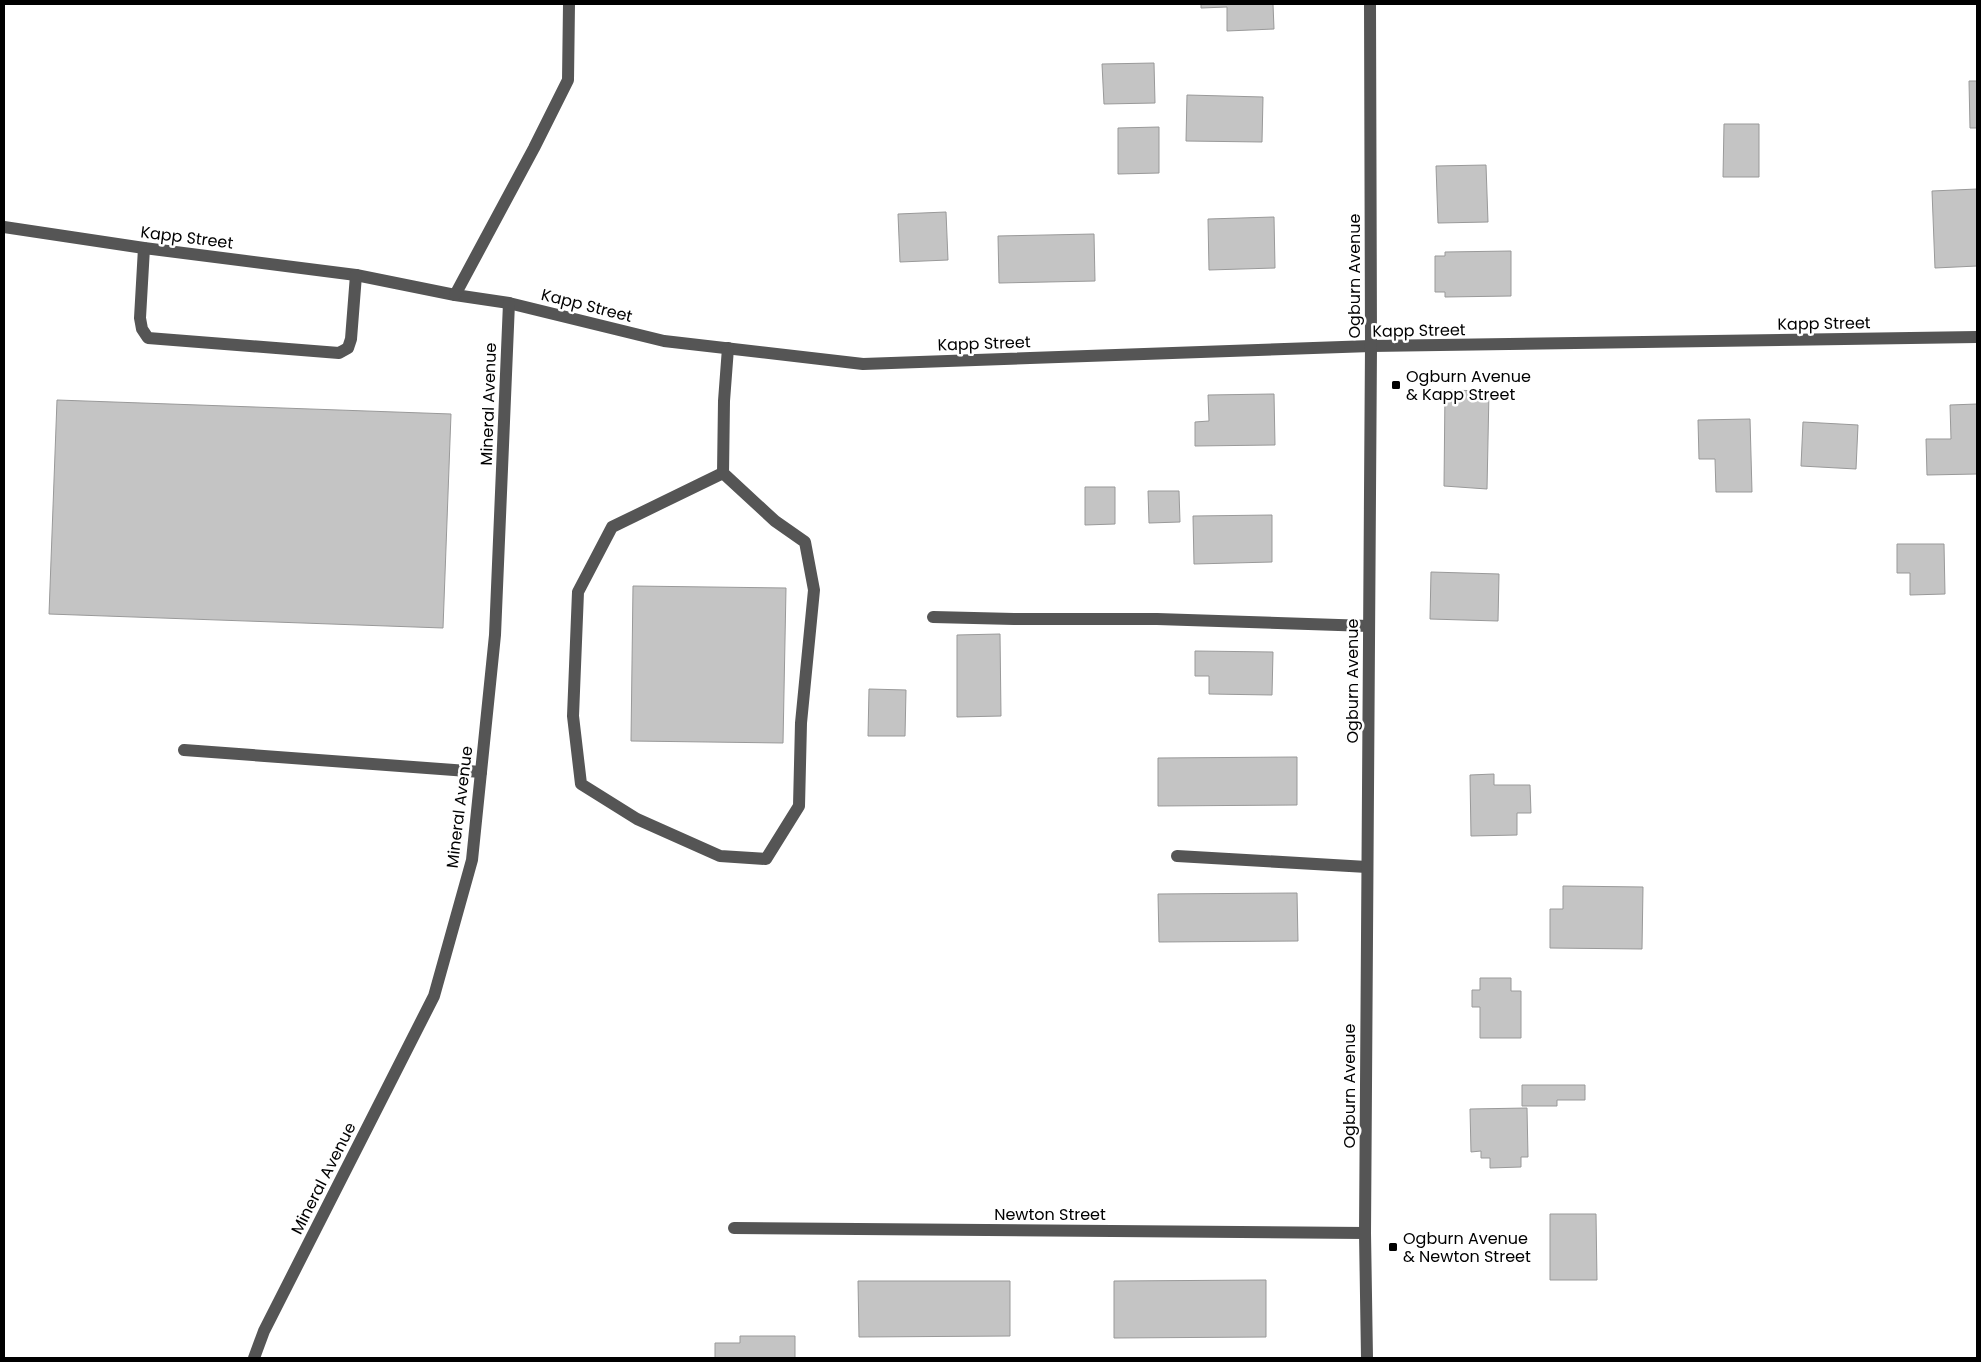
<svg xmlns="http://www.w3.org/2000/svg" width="1981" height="1362" viewBox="0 0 1981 1362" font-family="Poppins,sans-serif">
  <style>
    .building { fill: #c4c4c4; stroke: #999 }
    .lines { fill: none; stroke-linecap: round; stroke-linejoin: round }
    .minor { stroke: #555; stroke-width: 12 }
    .poi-dot { fill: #000; stroke: #fff; stroke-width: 2 }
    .labels { text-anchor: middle; stroke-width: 5; stroke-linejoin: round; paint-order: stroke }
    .street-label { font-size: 16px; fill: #000; stroke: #fff }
    .poi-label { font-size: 16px; fill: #000; stroke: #fff; text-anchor: start }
  </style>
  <rect width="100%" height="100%" fill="#fff"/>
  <!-- building -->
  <g class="building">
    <polygon points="1201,4 1273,4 1274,29 1227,31 1227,7 1201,8"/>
    <polygon points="1154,63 1155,103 1104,104 1102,64"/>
    <polygon points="1969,81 1977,81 1977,128 1970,128"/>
    <polygon points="1187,95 1263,97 1262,142 1186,141"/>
    <polygon points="1724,124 1759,124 1759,177 1723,177"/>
    <polygon points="1159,127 1159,173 1118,174 1118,128"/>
    <polygon points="1486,165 1488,222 1438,223 1436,166"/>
    <polygon points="1977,189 1977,266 1935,268 1932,191"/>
    <polygon points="946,212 948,260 900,262 898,214"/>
    <polygon points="1274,217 1275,268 1209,270 1208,219"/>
    <polygon points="1094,234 1095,281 999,283 998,236"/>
    <polygon points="1511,251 1511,296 1445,297 1445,292 1435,292 1435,256 1445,256 1445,252"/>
    <polygon points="1445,390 1489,391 1487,489 1444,486"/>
    <polygon points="1274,394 1275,445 1195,446 1195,422 1209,421 1208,395"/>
    <polygon points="57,400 451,414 443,628 49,614"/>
    <polygon points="1977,404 1977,474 1927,475 1926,439 1951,439 1950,405"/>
    <polygon points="1750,419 1752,492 1716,492 1715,459 1699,459 1698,420"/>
    <polygon points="1803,422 1858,425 1856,469 1801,466"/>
    <polygon points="1085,487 1115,487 1115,524 1085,525"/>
    <polygon points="1148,491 1179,491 1180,522 1149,523"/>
    <polygon points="1272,515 1272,562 1194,564 1193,516"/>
    <polygon points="1897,544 1944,544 1945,594 1910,595 1910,573 1897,573"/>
    <polygon points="1431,572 1499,574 1498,621 1430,619"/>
    <polygon points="633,586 786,588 783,743 631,741"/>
    <polygon points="1000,634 1001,716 957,717 957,635"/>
    <polygon points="1195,651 1273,652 1272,695 1209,694 1209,676 1195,676"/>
    <polygon points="869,689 906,690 905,736 868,736"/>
    <polygon points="1297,757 1297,805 1158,806 1158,758"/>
    <polygon points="1494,774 1494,785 1530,785 1531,813 1517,813 1517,835 1471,836 1470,775"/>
    <polygon points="1563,886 1643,887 1642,949 1550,948 1550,909 1563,909"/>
    <polygon points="1297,893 1298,941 1159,942 1158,894"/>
    <polygon points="1480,978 1511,978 1511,991 1521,991 1521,1038 1480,1038 1480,1007 1472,1007 1472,990 1480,990"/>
    <polygon points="1522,1085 1585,1085 1585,1100 1557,1100 1557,1106 1522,1106"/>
    <polygon points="1527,1108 1528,1157 1521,1157 1521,1167 1490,1168 1490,1158 1481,1158 1481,1151 1471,1152 1470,1109"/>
    <polygon points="1550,1214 1596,1214 1597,1280 1550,1280"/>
    <polygon points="1266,1280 1266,1337 1114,1338 1114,1281"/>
    <polygon points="858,1281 1010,1281 1010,1336 859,1337"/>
    <polygon points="740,1336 795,1336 795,1358 715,1358 715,1343 740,1343"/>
  </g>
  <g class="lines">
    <!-- minor -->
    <g class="minor">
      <polyline points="4,227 144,248 356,275 455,295 509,303 664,341 863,364 1371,346 1977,337"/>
      <polyline points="144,248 140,318 142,329 148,338 339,353 348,348 351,339 356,275"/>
      <polyline points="455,295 534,148 568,80 569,4"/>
      <polyline points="723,473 775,521 805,542 814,590 801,723 799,806 766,859 720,856 637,819 581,784 573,716 578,592 612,527 723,473 724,401 728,348"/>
      <polyline points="933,617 1014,619 1157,619 1369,626"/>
      <polyline points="184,750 481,772"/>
      <polyline points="1177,856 1367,867"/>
      <polyline points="734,1228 1365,1233"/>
      <polyline points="254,1358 264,1331 434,996 472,860 495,635 509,303"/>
      <polyline points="1367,1358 1365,1233 1371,346 1370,4"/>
    </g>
  </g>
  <!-- markers -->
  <g class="poi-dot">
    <rect x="1391" y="380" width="10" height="10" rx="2.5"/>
    <rect x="1388" y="1242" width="10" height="10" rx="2.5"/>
  </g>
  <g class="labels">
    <!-- street labels -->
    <g class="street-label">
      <text transform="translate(187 237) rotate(7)" y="6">Kapp Street</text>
      <text transform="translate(1354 276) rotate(-90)" y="6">Ogburn Avenue</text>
      <text transform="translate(587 305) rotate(14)" y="6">Kapp Street</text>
      <text transform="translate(1824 323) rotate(-1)" y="6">Kapp Street</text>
      <text transform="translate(1419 330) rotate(-1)" y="6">Kapp Street</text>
      <text transform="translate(984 343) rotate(-2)" y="6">Kapp Street</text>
      <text transform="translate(488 404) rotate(-88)" y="6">Mineral Avenue</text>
      <text transform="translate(1352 681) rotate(-90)" y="6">Ogburn Avenue</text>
      <text transform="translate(459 807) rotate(-83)" y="6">Mineral Avenue</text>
      <text transform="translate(1349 1086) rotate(-90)" y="6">Ogburn Avenue</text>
      <text transform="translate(323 1178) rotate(-63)" y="6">Mineral Avenue</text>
      <text x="1050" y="1220">Newton Street</text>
    </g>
    <!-- poi labels -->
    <g class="poi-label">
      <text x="1406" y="382">Ogburn Avenue<tspan x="1406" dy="18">&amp; Kapp Street</tspan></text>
      <text x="1403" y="1244">Ogburn Avenue<tspan x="1403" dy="18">&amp; Newton Street</tspan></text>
    </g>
  </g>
  <!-- border -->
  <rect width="1981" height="1362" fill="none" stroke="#000000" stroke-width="10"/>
</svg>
